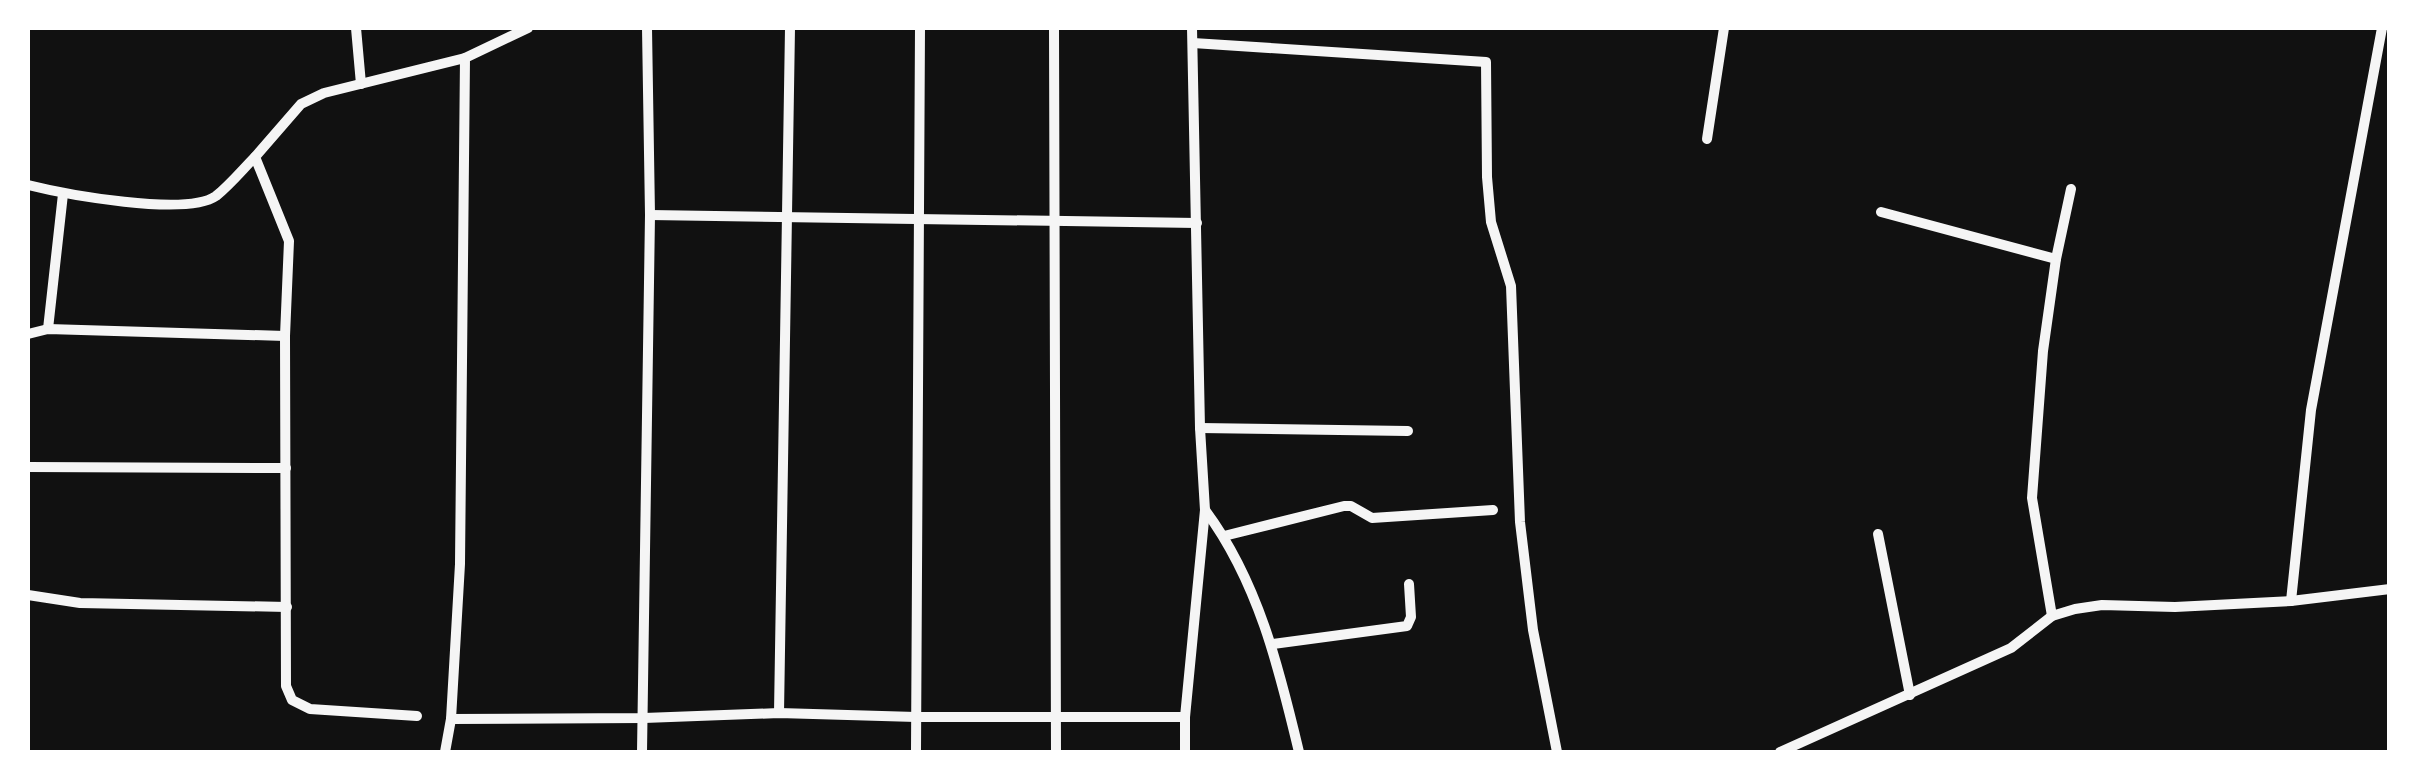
<svg xmlns="http://www.w3.org/2000/svg" width="2417" height="780" viewBox="0 0 2417 780" font-family="'DM Sans',sans-serif">
  <style>
    .lines { fill: none; stroke-linecap: round; stroke-linejoin: round }
    .minor { stroke: #f5f5f5; stroke-width: 10 }
  </style>
  <rect width="100%" height="100%" fill="#111"/>
  <g class="lines">
    <!-- minor -->
    <g class="minor">
      <polyline points="356,28 361,84"/>
      <polyline points="1054,28 1056,752"/>
      <polyline points="1193,43 1486,62 1487,177 1491,222 1511,286 1520,522 1533,630 1557,752"/>
      <polyline points="1707,139 1724,28"/>
      <path d="M28 185C64 194 186 217 216 196 230 185 243 169 255 157"/>
      <polyline points="1881,212 2056,259"/>
      <polyline points="650,215 1197,223"/>
      <polyline points="48,329 63,194"/>
      <polyline points="28,334 48,329 285,336"/>
      <polyline points="1200,428 1408,431"/>
      <polyline points="28,467 286,468"/>
      <path d="M1205 510C1258 581 1279 668 1299 752"/>
      <polyline points="1878,534 1910,695"/>
      <polyline points="1224,536 1344,506 1351,506 1372,518 1493,510"/>
      <polyline points="28,595 80,603 287,607"/>
      <polyline points="2291,601 2311,410 2382,28"/>
      <polyline points="2052,616 2032,498 2043,351 2056,259 2071,189"/>
      <polyline points="1273,644 1407,626 1411,617 1409,584"/>
      <polyline points="779,713 790,28"/>
      <polyline points="417,716 310,709 292,700 286,686 285,336 289,241 255,157 301,104 324,93 465,58"/>
      <polyline points="451,719 644,718 779,713 916,717 1185,717"/>
      <polyline points="445,752 451,719 460,564 465,58 528,28"/>
      <polyline points="642,752 650,215 647,28"/>
      <polyline points="916,752 920,28"/>
      <polyline points="1185,752 1185,717 1205,510 1200,428 1192,28"/>
      <polyline points="1780,752 2011,648 2052,616 2075,609 2102,605 2175,607 2291,601 2390,589"/>
    </g>
  </g>
  <!-- border -->
  <rect width="2417" height="780" fill="none" stroke="#ffffff" stroke-width="60"/>
</svg>
